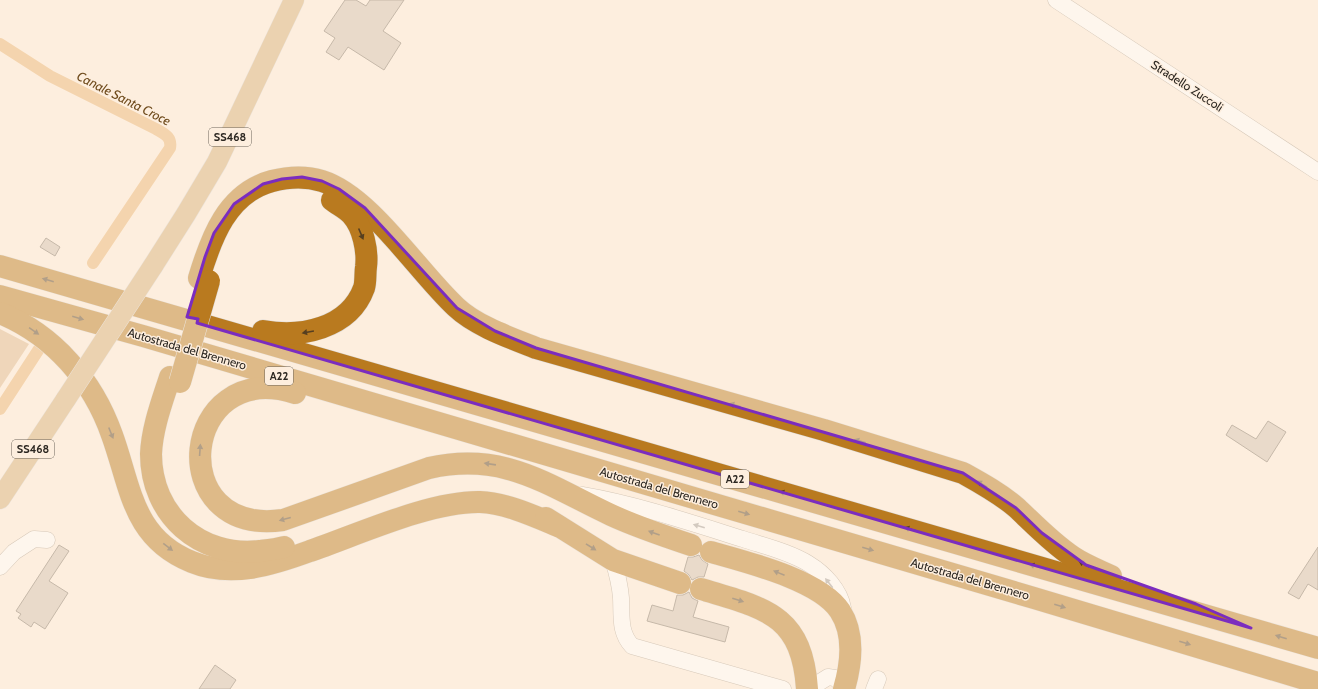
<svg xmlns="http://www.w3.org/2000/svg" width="1318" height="689" viewBox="0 0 1318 689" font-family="Cabin,sans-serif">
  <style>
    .green { fill: #deb98f }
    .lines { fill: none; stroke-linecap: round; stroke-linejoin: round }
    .canal { stroke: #e9b474; stroke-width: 12 }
    .building { fill: #d0c2b2; stroke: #847769 }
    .minor-casing { stroke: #a99b8c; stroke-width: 17 }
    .major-casing { stroke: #d9d8d7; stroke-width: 21 }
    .highway-casing { stroke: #d9d8d7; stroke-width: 23 }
    .minor { stroke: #fff; stroke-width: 16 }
    .major { stroke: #d5af79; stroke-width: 20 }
    .highway { stroke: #b97a1f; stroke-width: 22 }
    .major-bridge-casing { stroke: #d9d8d7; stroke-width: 21; stroke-linecap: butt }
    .highway-bridge-casing { stroke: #d9d8d7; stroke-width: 23; stroke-linecap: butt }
    .major-bridge { stroke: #d5af79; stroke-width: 20 }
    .highway-bridge { stroke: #b97a1f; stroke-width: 22 }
    .oneway { fill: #563f20 }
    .oneway2 { fill: #a09d9b }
    .marked { fill: none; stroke: #7b2cbf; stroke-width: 3; stroke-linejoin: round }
    .labels { text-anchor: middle; stroke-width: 3; stroke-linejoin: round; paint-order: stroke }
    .shield { fill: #fdeede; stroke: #6a6259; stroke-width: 1 }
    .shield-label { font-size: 11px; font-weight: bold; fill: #2b2620 }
    .street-label { font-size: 12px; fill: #2b2620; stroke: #fdeede }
    .water-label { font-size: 13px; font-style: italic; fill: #6f4b1c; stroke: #fdeede }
  </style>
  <rect width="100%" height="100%" fill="#fdeede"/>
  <!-- green -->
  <polygon class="green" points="0,329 29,344 0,388"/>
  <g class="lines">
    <!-- canal -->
    <g class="canal">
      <path d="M0 44 50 76 156 129C165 134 172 137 170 148L93 263"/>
      <polyline points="0,409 39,349"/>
    </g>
  </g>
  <!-- building -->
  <g class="building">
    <polygon points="345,0 356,0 366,6 370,0 404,0 383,31 401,43 384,70 348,47 339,60 326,52 335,38 324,31"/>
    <polygon points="46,238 60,247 55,256 40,247"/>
    <polygon points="1268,421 1286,432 1267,462 1226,435 1232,425 1256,439"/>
    <polygon points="59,545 69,551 49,581 68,593 45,629 34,622 31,627 18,618 21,614 16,611"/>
    <polygon points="1318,547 1318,590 1308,584 1299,599 1288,593"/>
    <polygon points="699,555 702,560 708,564 704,577 698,577 692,580 689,575 684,571 688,557 693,557"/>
    <polygon points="689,592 692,598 698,601 693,617 729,627 725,642 647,621 652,605 673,611 677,595 683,595"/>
    <polygon points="215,665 236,680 230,689 199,689"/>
  </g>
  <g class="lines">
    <defs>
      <g id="minor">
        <polyline points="1056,0 1318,172"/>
        <path d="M582 495C635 504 692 523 743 539 764 546 790 552 809 564 824 573 840 590 843 608"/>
        <path d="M613 560C617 573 620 585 621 598 622 616 619 632 632 646L783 689"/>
        <polyline points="0,567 14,552 34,539 47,540"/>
        <polyline points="809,689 828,677 835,678 845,687"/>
        <polyline points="874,689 878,679"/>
      </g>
      <g id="major">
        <polyline points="153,266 186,214 217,162 294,0"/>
        <polyline points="0,499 66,399"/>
      </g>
      <g id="highway">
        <polyline points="0,266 1318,648"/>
        <path d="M199 278C211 238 227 193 272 181 288 177 306 176 322 181 370 196 418 272 456 307 476 326 511 338 536 348L824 430 963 473C981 483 1001 494 1017 508 1035 525 1052 543 1073 557 1085 565 1098 570 1111 576"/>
        <polyline points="0,296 143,336 1034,598 1318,683"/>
        <path d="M0 313C54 335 93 381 112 435 131 487 132 538 192 562 231 578 272 565 310 551 357 535 430 501 480 502 506 503 534 516 558 526"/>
        <path d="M263 331C300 338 349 329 364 288 366 282 365 273 366 267 368 251 363 227 352 215 347 209 338 205 332 200"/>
        <path d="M170 377C162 402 152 428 151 454 151 515 200 558 260 551 268 550 277 549 284 547"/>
        <path d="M295 393C180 357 162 537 283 520L429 468C504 451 547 485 611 515 637 527 664 536 691 545"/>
        <polyline points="546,518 613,560 680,583"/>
        <path d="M711 552C746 562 820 580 840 611 855 634 851 665 844 689"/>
        <path d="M701 589C763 608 802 613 807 689"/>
      </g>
    </defs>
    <!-- minor casing -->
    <use href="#minor" class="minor-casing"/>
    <!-- major casing -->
    <use href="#major" class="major-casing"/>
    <!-- highway casing -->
    <use href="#highway" class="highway-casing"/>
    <!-- minor -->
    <use href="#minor" class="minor"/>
    <!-- major -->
    <use href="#major" class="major"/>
    <!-- highway -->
    <use href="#highway" class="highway"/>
    <defs>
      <polyline id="major-bridge" points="66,399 153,266"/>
      <polyline id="highway-bridge" points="180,382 209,281"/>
    </defs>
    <!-- major-bridge casing -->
    <use href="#major-bridge" class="major-bridge-casing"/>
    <!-- highway-bridge casing -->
    <use href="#highway-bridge" class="highway-bridge-casing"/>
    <!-- major-bridge -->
    <use href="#major-bridge" class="major-bridge"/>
    <!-- highway-bridge -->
    <use href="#highway-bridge" class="highway-bridge"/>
  </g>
  <!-- one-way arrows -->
  <defs><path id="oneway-solid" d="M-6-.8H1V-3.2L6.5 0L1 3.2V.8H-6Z"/></defs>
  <g class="oneway">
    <use href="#oneway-solid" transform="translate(361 234) rotate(67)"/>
    <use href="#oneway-solid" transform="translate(48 280) rotate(-164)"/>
    <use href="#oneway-solid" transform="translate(78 318) rotate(16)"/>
    <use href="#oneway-solid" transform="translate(34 331) rotate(35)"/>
    <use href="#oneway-solid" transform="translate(308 332) rotate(170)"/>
    <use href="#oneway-solid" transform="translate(735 405) rotate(-164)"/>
    <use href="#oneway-solid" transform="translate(111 433) rotate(68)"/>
    <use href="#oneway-solid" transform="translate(860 441) rotate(-164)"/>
    <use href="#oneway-solid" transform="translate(200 450) rotate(-86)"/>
    <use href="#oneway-solid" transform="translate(490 464) rotate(-172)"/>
    <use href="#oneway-solid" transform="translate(982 484) rotate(-148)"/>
    <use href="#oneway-solid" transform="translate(785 493) rotate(-164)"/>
    <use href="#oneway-solid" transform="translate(744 513) rotate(16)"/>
    <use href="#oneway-solid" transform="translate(285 519) rotate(165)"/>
    <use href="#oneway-solid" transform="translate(910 529) rotate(-164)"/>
    <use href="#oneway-solid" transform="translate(654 533) rotate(-160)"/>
    <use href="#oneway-solid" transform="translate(168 547) rotate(38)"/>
    <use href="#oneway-solid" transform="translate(591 547) rotate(32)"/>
    <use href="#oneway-solid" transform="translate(868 549) rotate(16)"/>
    <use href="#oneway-solid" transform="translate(1084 564) rotate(-151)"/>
    <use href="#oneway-solid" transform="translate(1035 566) rotate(-164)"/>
    <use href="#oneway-solid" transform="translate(779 573) rotate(-158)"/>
    <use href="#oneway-solid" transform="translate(738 600) rotate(17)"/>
    <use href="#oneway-solid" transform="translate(1060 606) rotate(17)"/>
    <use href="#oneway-solid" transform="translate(1281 637) rotate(-163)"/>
    <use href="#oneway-solid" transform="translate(1185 643) rotate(17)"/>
  </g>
  <g class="oneway2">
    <use href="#oneway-solid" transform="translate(699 526) rotate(-164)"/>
    <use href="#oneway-solid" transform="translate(829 583) rotate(-128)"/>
  </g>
  <!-- marked area -->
  <path d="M0 0H1318V689H0ZM302 177 322 181 339 189 365 208 457 308 495 331 536 348 963 473 1016 508 1042 533 1086 565 1196 604 1251 628 197 323 198 319 187 317 205 257 214 233 234 204 263 184 282 179Z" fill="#fdeede" fill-opacity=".55" fill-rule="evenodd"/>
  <path class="marked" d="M302 177 322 181 339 189 365 208 457 308 495 331 536 348 963 473 1016 508 1042 533 1086 565 1196 604 1251 628 197 323 198 319 187 317 205 257 214 233 234 204 263 184 282 179Z"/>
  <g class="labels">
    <!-- shield labels -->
    <g class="shield">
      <rect x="209" y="128" width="42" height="18" rx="3"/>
      <rect x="265" y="367" width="28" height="18" rx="3"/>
      <rect x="12" y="440" width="42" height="18" rx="3"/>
      <rect x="721" y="470" width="28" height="18" rx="3"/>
    </g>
    <g class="shield-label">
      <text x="230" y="141">SS468</text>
      <text x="279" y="380">A22</text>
      <text x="33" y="453">SS468</text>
      <text x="735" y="483">A22</text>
    </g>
    <!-- street labels -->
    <g class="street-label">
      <text transform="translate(1187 86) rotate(33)" y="4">Stradello Zuccoli</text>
      <text transform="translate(187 349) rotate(16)" y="4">Autostrada del Brennero</text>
      <text transform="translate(659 488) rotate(16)" y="4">Autostrada del Brennero</text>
      <text transform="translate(970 579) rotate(16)" y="4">Autostrada del Brennero</text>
    </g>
    <!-- water labels -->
    <g class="water-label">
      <text transform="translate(124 98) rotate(27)" y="5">Canale Santa Croce</text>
    </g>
  </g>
</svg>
